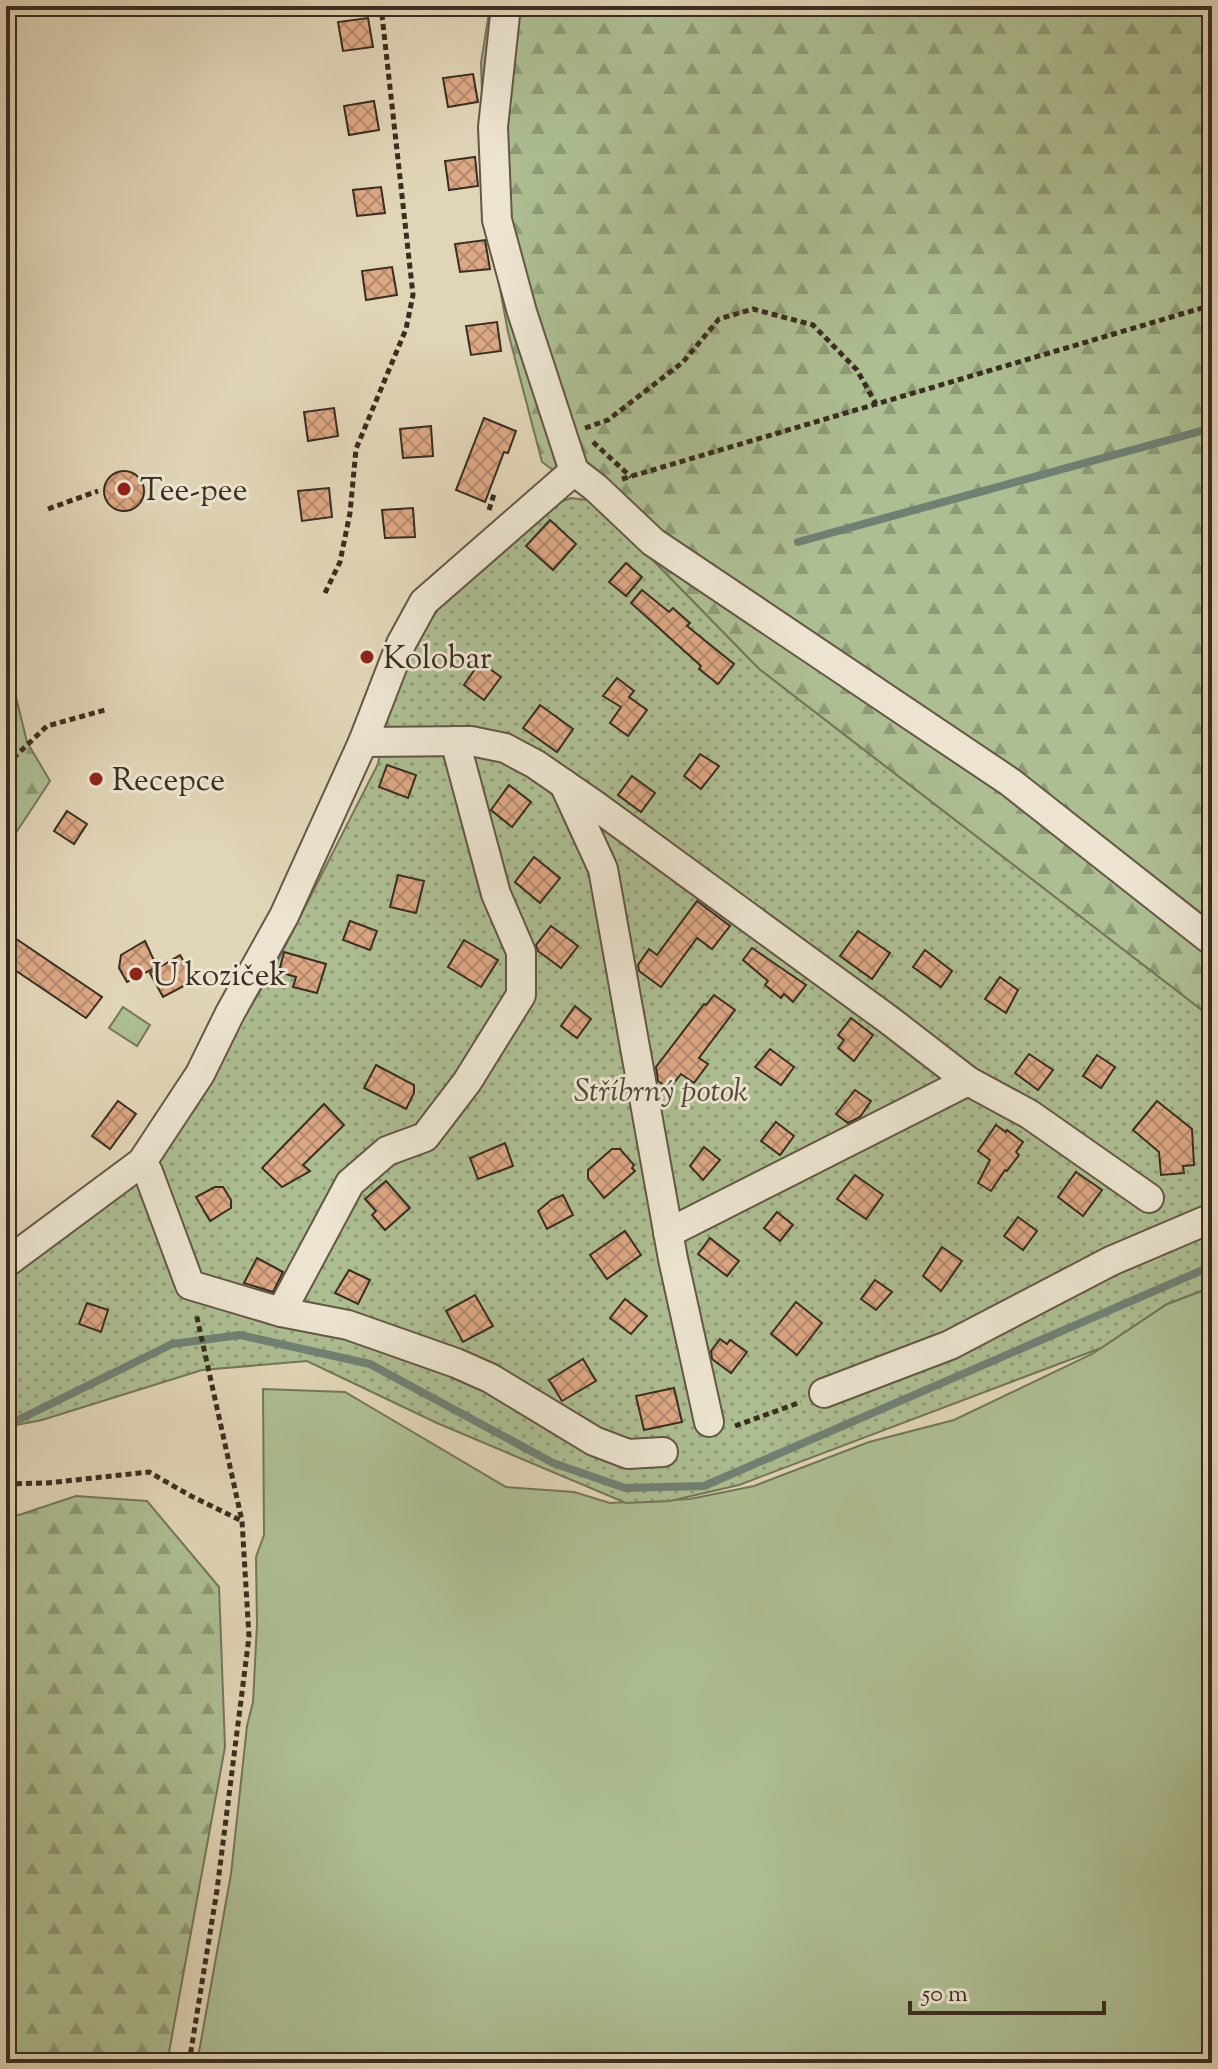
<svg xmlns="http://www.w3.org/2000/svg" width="1218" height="2069" viewBox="0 0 1218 2069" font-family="'Sorts Mill Goudy',serif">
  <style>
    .green { fill: #adbe92; stroke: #74765a; stroke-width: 2 }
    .forest { fill: url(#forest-firs); stroke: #74765a; stroke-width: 2 }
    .garden { fill: url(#garden-dots); stroke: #74765a; stroke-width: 2 }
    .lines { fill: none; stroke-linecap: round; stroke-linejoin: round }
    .stream { stroke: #708174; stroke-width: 8 }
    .building { fill: url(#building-cross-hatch); stroke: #3a2d21; stroke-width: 2 }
    .minor-casing { stroke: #645746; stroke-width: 32 }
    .path { stroke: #3a2d21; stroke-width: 5; stroke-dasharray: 6 4; stroke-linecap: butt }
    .minor { stroke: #ece4d0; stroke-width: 28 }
    .poi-dot { fill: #8f2418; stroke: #ece4d0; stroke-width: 3 }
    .labels { text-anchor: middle; stroke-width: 6; stroke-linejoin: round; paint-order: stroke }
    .poi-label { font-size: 32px; fill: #3a2d21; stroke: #ece4d0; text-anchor: start }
    .park-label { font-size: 32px; font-style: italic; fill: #514a38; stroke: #ece4d0 }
  </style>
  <defs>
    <pattern id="forest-firs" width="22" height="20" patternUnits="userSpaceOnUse" patternTransform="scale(2)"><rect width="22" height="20" fill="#adbe92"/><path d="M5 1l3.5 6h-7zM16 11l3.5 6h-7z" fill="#8e9b77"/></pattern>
    <pattern id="garden-dots" width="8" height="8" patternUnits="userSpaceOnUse" patternTransform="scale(2)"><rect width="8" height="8" fill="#adbe92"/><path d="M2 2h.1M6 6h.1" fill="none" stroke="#8e9b77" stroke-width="1.8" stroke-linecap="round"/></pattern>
    <pattern id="building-cross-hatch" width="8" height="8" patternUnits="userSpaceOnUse" patternTransform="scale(2)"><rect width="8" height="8" fill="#dda885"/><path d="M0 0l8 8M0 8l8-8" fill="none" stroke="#b4896c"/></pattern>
  </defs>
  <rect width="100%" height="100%" fill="#e1d5b7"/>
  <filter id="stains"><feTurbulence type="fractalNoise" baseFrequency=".0025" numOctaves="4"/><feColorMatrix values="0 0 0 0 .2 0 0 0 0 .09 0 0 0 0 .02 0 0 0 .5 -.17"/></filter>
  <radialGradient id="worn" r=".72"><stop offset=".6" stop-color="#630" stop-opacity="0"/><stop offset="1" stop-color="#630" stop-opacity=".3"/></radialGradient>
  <!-- green -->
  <g class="green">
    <polygon points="123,1007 150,1025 137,1046 109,1028"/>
    <polygon points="1212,1287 1212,2063 197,2063 231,1874 247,1726 253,1702 257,1624 256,1557 264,1535 263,1389 345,1392 506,1487 574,1492 610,1503 690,1499 754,1486 869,1442 954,1420 1092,1354 1167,1304"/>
  </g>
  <!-- forest -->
  <g class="forest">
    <polygon points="490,6 1212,6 1212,1018 759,669 595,501 542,462 508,332 486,214 481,63"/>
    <polygon points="6,656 27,742 50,781 6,848"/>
    <polygon points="76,1496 147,1501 219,1587 225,1747 167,2063 6,2063 6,1514 19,1515"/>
  </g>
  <!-- garden -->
  <polygon class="garden" points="571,498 595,501 759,669 1212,1018 1212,1287 1167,1304 1101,1348 739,1485 670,1501 626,1503 437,1423 307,1361 202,1370 42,1420 6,1427 6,1280 127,1191 160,1155 273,970 378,764 396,672 445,599 555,504"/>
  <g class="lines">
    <!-- stream -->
    <g class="stream">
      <polyline points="798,542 1212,428"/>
      <polyline points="6,1426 172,1344 240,1335 370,1364 553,1463 625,1488 704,1486 1212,1266"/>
    </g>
  </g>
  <!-- building -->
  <g class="building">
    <polygon points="368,18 373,47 343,51 338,22"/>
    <polygon points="473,74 478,102 448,107 443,78"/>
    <polygon points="374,101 379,130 349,135 344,106"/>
    <polygon points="475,157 478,186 449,190 445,161"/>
    <polygon points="381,187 385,213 357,216 353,190"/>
    <polygon points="485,240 490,269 460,272 455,244"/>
    <polygon points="392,267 397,295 366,300 362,271"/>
    <polygon points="497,322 501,351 471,355 466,326"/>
    <polygon points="334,408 338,436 308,441 304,412"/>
    <polygon points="484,418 516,431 508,453 504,452 485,502 456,490"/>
    <polygon points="431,426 433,456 403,458 400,429"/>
    <circle cx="124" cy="491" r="20"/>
    <polygon points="329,488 332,517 302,521 298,491"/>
    <polygon points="413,508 415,537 385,538 382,510"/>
    <polygon points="550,520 576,544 553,570 526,546"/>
    <polygon points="626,563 642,577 626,596 609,582"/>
    <polygon points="642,590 669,612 673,608 690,623 687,626 734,664 718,684 699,669 701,666 631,603"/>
    <polygon points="480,662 501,677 484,700 464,685"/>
    <polygon points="617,678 634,691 629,697 647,710 628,736 610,723 621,707 603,696"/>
    <polygon points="540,705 573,729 557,752 523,728"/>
    <polygon points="700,754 719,766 701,789 684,776"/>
    <polygon points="387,765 416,775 408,798 379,787"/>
    <polygon points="632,776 655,793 641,812 618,795"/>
    <polygon points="509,785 531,802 512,827 491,810"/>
    <polygon points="67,811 87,824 74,844 54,831"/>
    <polygon points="534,857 560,878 540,903 515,882"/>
    <polygon points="398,875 424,881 416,913 390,907"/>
    <polygon points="697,901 730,926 712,949 697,938 661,987 639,971 638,965 649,949 657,955"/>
    <polygon points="350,921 377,931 370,950 343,940"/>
    <polygon points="551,926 578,946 561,968 538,951 536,945"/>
    <polygon points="858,931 890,953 872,979 840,956"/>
    <polygon points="6,932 102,997 86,1018 6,964"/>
    <polygon points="464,940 498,960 481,987 448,967"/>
    <polygon points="145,941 157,967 127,982 119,968 121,955"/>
    <polygon points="752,948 806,985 793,1002 784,994 781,998 765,985 768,981 743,960"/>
    <polygon points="925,950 952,971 941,987 913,967"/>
    <polygon points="284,952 326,964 317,993 293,987 296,977 279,972"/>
    <polygon points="180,955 195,980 163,997 150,973"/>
    <polygon points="1000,977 1018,990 1006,1013 985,999"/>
    <polygon points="714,995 735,1010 699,1058 708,1064 694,1083 681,1074 669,1089 658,1081 656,1067 704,1004 706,1005"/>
    <polygon points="575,1006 591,1019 577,1038 561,1026"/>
    <polygon points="851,1018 873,1035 854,1061 838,1048 844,1040 838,1035"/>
    <polygon points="770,1049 794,1067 781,1085 755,1067"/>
    <polygon points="1029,1054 1053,1070 1038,1090 1015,1073"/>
    <polygon points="1097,1055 1115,1067 1101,1088 1083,1076"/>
    <polygon points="376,1065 414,1085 414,1093 406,1109 364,1088"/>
    <polygon points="855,1090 871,1101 860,1117 848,1123 836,1114"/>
    <polygon points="118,1101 136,1114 110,1149 92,1136"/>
    <polygon points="1157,1101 1192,1129 1194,1165 1183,1166 1184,1173 1161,1175 1159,1152 1133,1130"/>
    <polygon points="324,1104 344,1125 303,1165 310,1171 282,1187 262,1168"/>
    <polygon points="776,1122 794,1136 780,1155 761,1141"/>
    <polygon points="996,1125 1006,1132 1007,1130 1023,1142 1016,1152 1019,1155 1007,1171 1005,1170 991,1191 978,1183 990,1160 978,1151"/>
    <polygon points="505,1143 513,1166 478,1179 470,1158"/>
    <polygon points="704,1147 720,1160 703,1180 690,1166"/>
    <polygon points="612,1149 620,1149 634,1165 632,1168 635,1171 604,1198 588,1178 588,1170"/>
    <polygon points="1076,1172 1102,1190 1083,1216 1058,1197"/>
    <polygon points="855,1175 883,1195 866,1219 837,1199"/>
    <polygon points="386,1181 410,1208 385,1230 372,1215 376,1211 365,1199"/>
    <polygon points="215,1187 223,1187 231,1200 231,1208 210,1221 196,1197"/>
    <polygon points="563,1195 573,1215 547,1229 538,1211 551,1200"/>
    <polygon points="777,1212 793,1225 780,1241 764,1228"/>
    <polygon points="1018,1217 1037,1231 1023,1250 1004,1236"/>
    <polygon points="625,1231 641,1255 607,1279 590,1255"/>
    <polygon points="710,1238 739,1261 727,1276 698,1254"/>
    <polygon points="942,1247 962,1261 941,1291 923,1276"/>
    <polygon points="257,1258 283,1272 273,1292 244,1283"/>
    <polygon points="349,1270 370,1280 358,1304 335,1293"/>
    <polygon points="875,1280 892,1292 876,1310 861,1299"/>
    <polygon points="475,1295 493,1326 463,1342 446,1311"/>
    <polygon points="625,1299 647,1316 631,1334 610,1318"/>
    <polygon points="796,1302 822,1323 797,1355 771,1334"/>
    <polygon points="87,1303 108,1310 101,1332 79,1324"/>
    <polygon points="720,1339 727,1344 730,1340 747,1352 731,1373 712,1359 711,1351"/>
    <polygon points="583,1359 596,1381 562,1401 549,1380"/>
    <polygon points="674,1388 682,1422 644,1430 636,1396"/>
  </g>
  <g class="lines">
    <defs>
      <g id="minor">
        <polyline points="506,6 493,127 497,220 522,312 574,471 596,488 653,542 1010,782 1212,941"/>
        <polyline points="363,742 471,741 505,748 535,764 596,806 889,1020 968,1081 1029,1114 1149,1198"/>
        <polyline points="564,784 603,869 673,1259 709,1422"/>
        <polyline points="142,1162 148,1172 190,1285 281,1312 348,1325 456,1363 490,1378 594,1441 628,1454 663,1452"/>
        <polyline points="668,1233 968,1081"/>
        <polyline points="6,1263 142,1162 200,1074 230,1013 284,916 363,742 401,644 424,602 574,471"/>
        <polyline points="281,1312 350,1183 387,1151 425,1137 467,1082 521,995 521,952 496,894 455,741"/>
        <polyline points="824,1393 950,1345 1111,1261 1212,1218"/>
      </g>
    </defs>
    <!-- minor casing -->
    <use href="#minor" class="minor-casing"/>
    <!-- path -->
    <g class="path">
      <polyline points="585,428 608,420 683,362 719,319 753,309 813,325 857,370 876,404"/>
      <polyline points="593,442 631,477"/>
      <polyline points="622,479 1212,305"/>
      <polyline points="48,509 98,491"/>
      <polyline points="489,510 494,494"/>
      <polyline points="325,593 340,562 350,513 356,449 406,329 413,295 381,6"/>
      <polyline points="6,765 47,726 105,710"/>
      <polyline points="735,1426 801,1402"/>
      <polyline points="6,1484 47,1483 149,1472 191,1496 242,1521"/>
      <polyline points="189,2063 217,1890 249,1637 242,1521 196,1313"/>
    </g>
    <!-- minor -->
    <use href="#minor" class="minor"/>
  </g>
  <!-- markers -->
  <g class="poi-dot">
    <circle cx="124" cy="489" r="8"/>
    <circle cx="367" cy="657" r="8"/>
    <circle cx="96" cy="779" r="8"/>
    <circle cx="136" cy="974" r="8"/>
  </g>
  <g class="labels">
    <!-- poi labels -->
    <g class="poi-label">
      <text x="140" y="500">Tee-pee</text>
      <text x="383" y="668">Kolobar</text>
      <text x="112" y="790">Recepce</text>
      <text x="152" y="985">U koziček</text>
    </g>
    <!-- park labels -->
    <g class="park-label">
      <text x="661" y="1101">Stříbrný potok</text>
    </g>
  </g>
  <!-- margin -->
  <rect width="1218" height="2069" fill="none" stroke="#e1d5b7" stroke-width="32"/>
  <rect x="8" y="8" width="1202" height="2053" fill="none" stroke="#3a2d21" stroke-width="4"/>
  <rect x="16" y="16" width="1186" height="2037" fill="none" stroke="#3a2d21" stroke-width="2"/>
  <!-- scale -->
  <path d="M910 2001v12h194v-12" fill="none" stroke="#3a2d21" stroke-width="4"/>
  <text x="922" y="2001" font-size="24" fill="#3a2d21" stroke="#ece4d0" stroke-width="6" paint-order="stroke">50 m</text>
  <rect width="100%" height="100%" filter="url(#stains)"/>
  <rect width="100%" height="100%" fill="url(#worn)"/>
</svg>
